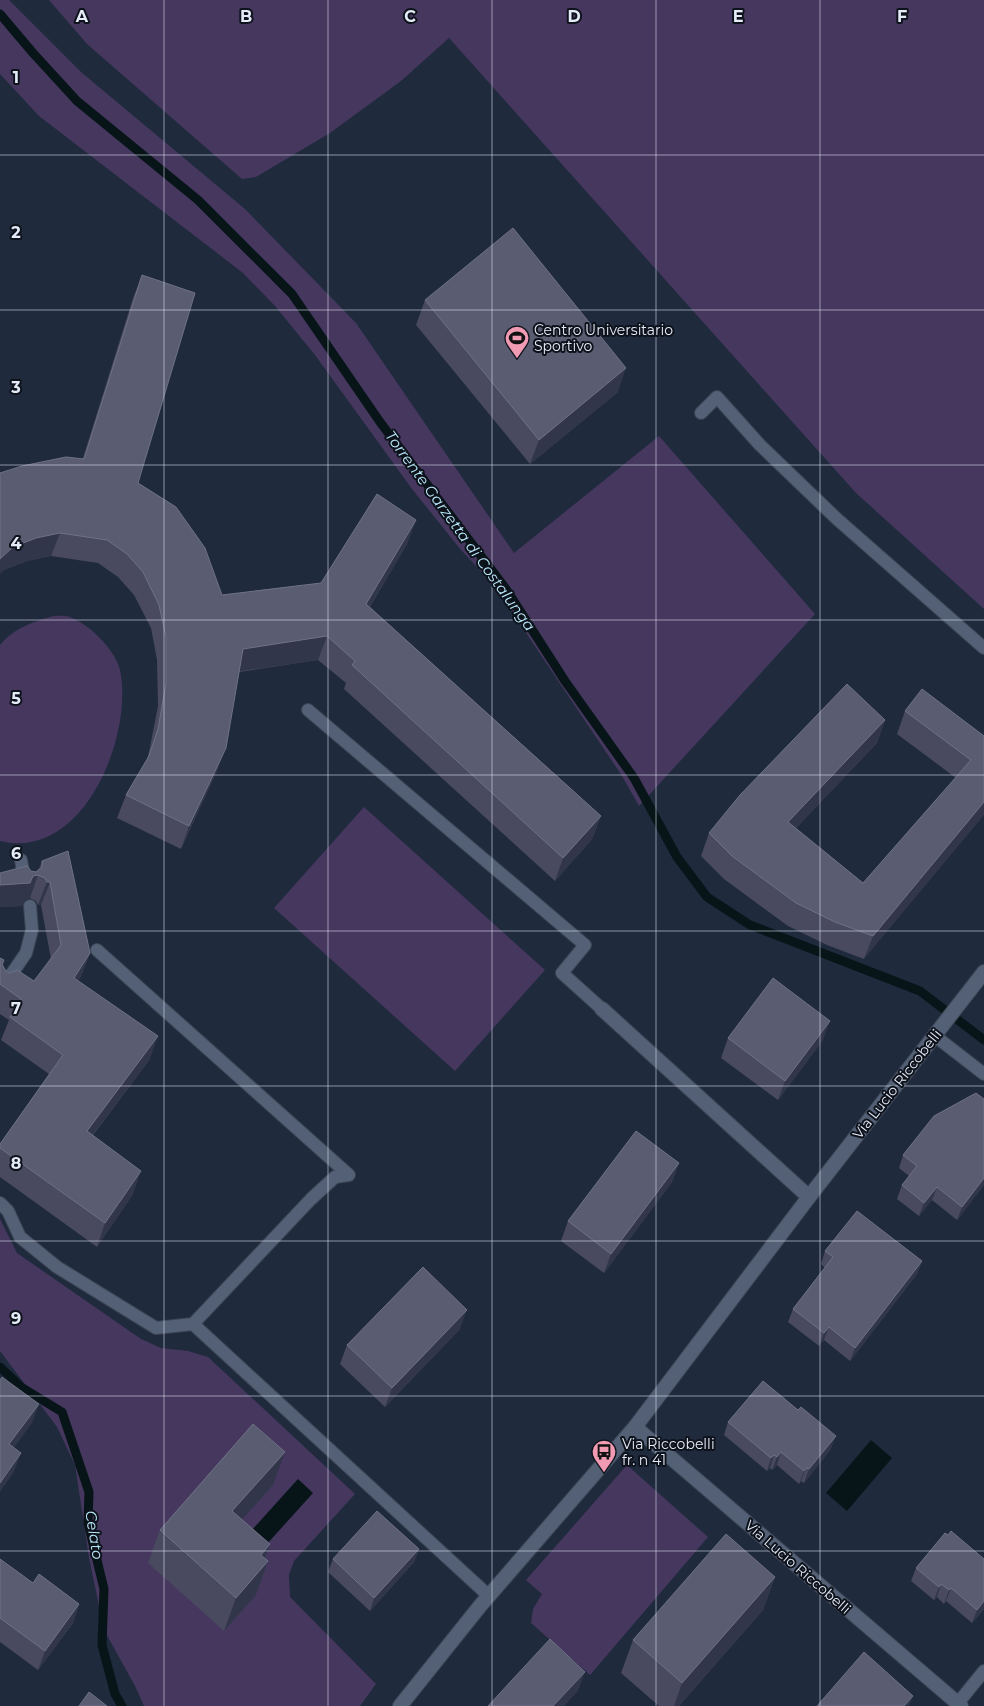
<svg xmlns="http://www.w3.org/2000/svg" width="984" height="1706" viewBox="0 0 984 1706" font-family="Montserrat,sans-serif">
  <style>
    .green { fill: #46375e }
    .water { fill: #071519 }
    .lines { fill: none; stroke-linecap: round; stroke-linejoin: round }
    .stream { stroke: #071519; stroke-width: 9 }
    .service-casing { stroke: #3d4656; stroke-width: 14 }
    .minor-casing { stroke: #3d4656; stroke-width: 16 }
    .service { stroke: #536076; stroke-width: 12 }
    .minor { stroke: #536076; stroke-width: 14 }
    .wall { fill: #494a60 }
    .shaded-wall { fill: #31364b }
    .building { fill: #5a5c71; stroke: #6f7286 }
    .grid { fill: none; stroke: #e5ecf9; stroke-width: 1; stroke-opacity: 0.55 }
    .labels { text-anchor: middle; stroke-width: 4; stroke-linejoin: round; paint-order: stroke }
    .poi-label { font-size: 14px; fill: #e5ecf9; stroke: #0d121b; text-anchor: start }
    .street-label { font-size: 14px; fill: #e5ecf9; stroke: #0d121b }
    .water-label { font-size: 15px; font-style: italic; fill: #baeafb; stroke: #0d121b }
    .grid-label { font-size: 16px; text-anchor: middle; font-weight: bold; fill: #e5ecf9; stroke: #0d121b; stroke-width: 4; stroke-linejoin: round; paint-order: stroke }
  </style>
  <rect width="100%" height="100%" fill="#1f2a3d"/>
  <!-- green -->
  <g class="green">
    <polygon points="0,0 9,0 81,72 245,209 356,323 514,553 659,436 815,614 639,806 622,776 494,585 461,550 412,489 315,355 275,306 243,273 39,116 0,74"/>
    <polygon points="49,0 984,0 984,609 856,493 449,38 401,81 330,133 256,177 242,179 87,44"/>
    <path d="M53 616C59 616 67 615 72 618 90 625 116 651 120 670 134 736 83 862 0 841V645C14 628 33 622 53 616Z"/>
    <polygon points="364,807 545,970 455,1071 274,908"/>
    <polygon points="0,1219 17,1253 141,1339 161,1348 188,1351 208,1357 355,1494 294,1561 289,1575 290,1597 376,1684 360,1706 144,1706 135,1686 104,1630 89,1558 75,1465 57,1427 0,1351"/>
    <polygon points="627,1465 708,1537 590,1675 531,1623 533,1609 542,1594 526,1580"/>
  </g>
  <!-- water -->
  <g class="water">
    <polygon points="871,1440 892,1458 847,1511 826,1493"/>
    <polygon points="298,1479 313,1493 257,1555 242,1541"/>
  </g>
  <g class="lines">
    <!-- stream -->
    <g class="stream">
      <polyline points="0,14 33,53 77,101 198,200 292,294 380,422 506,589 565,681 634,778 677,857 707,897 750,925 920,991 984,1040"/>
      <polyline points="0,1367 21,1387 62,1412 89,1492 88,1523 104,1589 102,1645 115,1694 122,1706"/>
    </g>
    <defs>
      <g id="service">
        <polyline points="701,413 717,397 760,445 837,519 984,648"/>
        <polyline points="308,710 585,945 562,973 602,1009"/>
        <polyline points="21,860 25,882"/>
        <polyline points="97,950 349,1175 335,1177 311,1199 193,1324 489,1596"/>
        <polyline points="4,985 26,953 32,930 30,906"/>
        <polyline points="935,1036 984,1074"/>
        <polyline points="0,1203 8,1211 20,1237 57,1267 156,1328 193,1324"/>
        <polyline points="958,1703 984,1671"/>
      </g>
      <g id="minor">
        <polyline points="602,1009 809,1197"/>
        <polyline points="635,1427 961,1706"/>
        <polyline points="400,1706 480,1606 635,1427 809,1197 984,972"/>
      </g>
    </defs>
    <!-- service casing -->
    <use href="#service" class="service-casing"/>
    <!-- minor casing -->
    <use href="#minor" class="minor-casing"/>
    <!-- service -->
    <use href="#service" class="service"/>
    <!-- minor -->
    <use href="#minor" class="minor"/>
  </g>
  <!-- wall -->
  <g class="wall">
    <polygon points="142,275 138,483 222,595 321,583 416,520 407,544 370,607 601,816 592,839 555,881 344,689 346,683 318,660 239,672 217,771 181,849 117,818 126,795 147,759 149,752 158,706 157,660 151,628 134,595 118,577 98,563 51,556 27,561 4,570 83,458 133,298"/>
    <polygon points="425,300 618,392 530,464 416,325"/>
    <polygon points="905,711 984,736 864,959 827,945 788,926 724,879 701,856 709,833 885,720 877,743 796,828 863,883 956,778 897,734"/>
    <polygon points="42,861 90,953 81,976 78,981 150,1059 93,1135 133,1194 97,1247 0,1177 0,1144 49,1074 1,1040 9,1020 0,1014 0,958 6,971 34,981 51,959 41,905 38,905 36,901 30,898 25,900 22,906 0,907 0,873 36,872 39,869"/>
    <polygon points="728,1038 823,1040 778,1100 721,1058"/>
    <polygon points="984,1099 984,1185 957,1220 932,1200 919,1216 897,1199 902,1185 909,1176 899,1168 903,1155"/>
    <polygon points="679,1163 672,1182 604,1273 561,1241 568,1221"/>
    <polygon points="825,1251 922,1261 917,1274 850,1361 824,1340 819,1346 788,1322 793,1309 825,1268 821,1264"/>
    <polygon points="460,1329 385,1407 340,1364 347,1345"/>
    <polygon points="728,1422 831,1449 804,1483 801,1481 799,1484 777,1465 772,1470 770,1468 767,1471 724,1435"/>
    <polygon points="273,1485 242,1519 265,1558 268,1561 256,1595 224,1631 148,1563 160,1530"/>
    <polygon points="948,1535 984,1559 984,1609 972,1623 946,1601 944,1604 937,1597 934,1600 911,1581 916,1568"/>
    <polygon points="419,1549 414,1562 370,1611 328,1572 333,1559"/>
    <polygon points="0,1559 33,1583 79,1604 73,1623 38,1670 0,1642"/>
    <polygon points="775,1577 763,1610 679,1706 659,1706 621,1673 633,1640"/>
  </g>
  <!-- shaded-wall -->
  <g class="shaded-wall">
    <polygon points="626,368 618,392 530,464 539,440"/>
    <polygon points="416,520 407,544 358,627 366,604"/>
    <polygon points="60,533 51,556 27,561 4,570 0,574 0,559 13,547 36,538"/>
    <polygon points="327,636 318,660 234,672 243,649"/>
    <polygon points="885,720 877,743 780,845 788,822"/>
    <polygon points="226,748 217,771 181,849 189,826"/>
    <polygon points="984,802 984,815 864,959 873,936"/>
    <polygon points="601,816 592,839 555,881 563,858"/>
    <polygon points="38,875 30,898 25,900 22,906 0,907 0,885"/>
    <polygon points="47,882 50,882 41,905 38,905"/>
    <polygon points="90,953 81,976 65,1001 74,978"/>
    <polygon points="830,1021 823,1040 778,1100 785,1081"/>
    <polygon points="158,1036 150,1059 78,1154 87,1131"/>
    <polygon points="679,1163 672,1182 604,1273 611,1254"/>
    <polygon points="141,1171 133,1194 97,1247 105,1223"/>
    <polygon points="984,1178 984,1185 957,1220 962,1207"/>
    <polygon points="937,1187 932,1200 919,1216 924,1203"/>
    <polygon points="922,1261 917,1274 850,1361 855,1348"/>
    <polygon points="467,1310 460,1329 385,1407 392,1388"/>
    <polygon points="829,1327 824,1340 819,1346 824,1333"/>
    <polygon points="39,1404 32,1423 3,1463 9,1444"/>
    <polygon points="836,1436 831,1449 804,1483 809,1469"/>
    <polygon points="285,1452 273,1485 220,1544 232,1511"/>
    <polygon points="781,1452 777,1465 772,1470 777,1457"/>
    <polygon points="21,1453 14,1472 0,1492 0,1483"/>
    <polygon points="774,1455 770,1468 767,1471 771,1458"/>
    <polygon points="806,1468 801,1481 799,1484 804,1471"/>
    <polygon points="270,1544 261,1570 268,1561 256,1595 224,1631 236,1598 261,1555"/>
    <polygon points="419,1549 414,1562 370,1611 374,1598"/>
    <polygon points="775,1577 763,1610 679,1706 674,1706 682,1683"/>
    <polygon points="941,1584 937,1597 934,1600 939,1587"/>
    <polygon points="951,1588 946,1601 944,1604 949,1590"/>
    <polygon points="984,1601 984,1609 972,1623 977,1610"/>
    <polygon points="79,1604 73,1623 38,1670 45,1651"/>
    <polygon points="585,1672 578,1691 564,1706 553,1706"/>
    <polygon points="913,1696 909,1706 904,1706"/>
  </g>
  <!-- building -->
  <g class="building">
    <polygon points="513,228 626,368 539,440 425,300"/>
    <polygon points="142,275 195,293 138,483 176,507 205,548 222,595 321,583 377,494 416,520 366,604 601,816 563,858 352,665 355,661 327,636 243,649 226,748 189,826 126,795 149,756 158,729 166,683 166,637 159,605 143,572 127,554 107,540 60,533 36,538 13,547 0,559 0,473 22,466 66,457 84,459"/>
    <polygon points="847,684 885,720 788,822 863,883 971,760 905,711 922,689 984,736 984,802 873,936 835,922 796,903 732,856 709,833 740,795"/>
    <polygon points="68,851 90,953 74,978 158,1036 87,1131 141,1171 105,1223 0,1148 0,1144 63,1055 10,1017 21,999 0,984 0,958 4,960 2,965 6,971 10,973 17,970 34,981 61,945 50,882 47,882 45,878 38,875 33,876 30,883 0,885 0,873 27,866 31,871 36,872 42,867 42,861"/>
    <polygon points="773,978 830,1021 785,1081 728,1038"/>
    <polygon points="976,1093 984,1099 984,1178 962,1207 937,1187 924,1203 902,1185 917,1166 903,1155 934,1116"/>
    <polygon points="636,1131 679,1163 611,1254 568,1221"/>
    <polygon points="857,1211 922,1261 855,1348 829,1327 824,1333 793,1309 833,1257 825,1251"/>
    <polygon points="423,1267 467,1310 392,1388 347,1345"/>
    <polygon points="2,1377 39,1404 9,1444 21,1453 0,1483 0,1380"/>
    <polygon points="763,1381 798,1410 801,1407 836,1436 809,1469 806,1468 804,1471 781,1452 777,1457 774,1455 771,1458 728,1422"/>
    <polygon points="253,1424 285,1452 232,1511 270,1544 261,1555 268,1561 236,1598 160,1530"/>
    <polygon points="377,1511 419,1549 374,1598 333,1559"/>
    <polygon points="951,1531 984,1559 984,1601 977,1610 951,1588 949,1590 941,1584 939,1587 916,1568 945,1533 948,1535"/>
    <polygon points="726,1534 775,1577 682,1683 633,1640"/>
    <polygon points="0,1559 33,1583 39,1574 79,1604 45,1651 0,1618"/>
    <polygon points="550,1639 585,1672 553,1706 488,1706"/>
    <polygon points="864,1652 913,1696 904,1706 817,1706"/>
    <polygon points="89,1692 107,1706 79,1706"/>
  </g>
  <!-- grid -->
  <path class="grid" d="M164 0V1706M328 0V1706M492 0V1706M656 0V1706M820 0V1706M0 155H984M0 310H984M0 465H984M0 620H984M0 775H984M0 931H984M0 1086H984M0 1241H984M0 1396H984M0 1551H984"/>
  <!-- icons -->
  <defs>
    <symbol id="stadium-pin" viewBox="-11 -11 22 30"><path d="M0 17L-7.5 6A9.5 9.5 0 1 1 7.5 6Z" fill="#f19ab3" stroke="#0d121b"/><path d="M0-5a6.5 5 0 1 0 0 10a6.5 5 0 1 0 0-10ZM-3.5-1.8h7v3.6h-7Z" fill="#111"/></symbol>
    <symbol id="bus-pin" viewBox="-11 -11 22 30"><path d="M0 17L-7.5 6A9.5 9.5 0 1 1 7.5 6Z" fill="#f19ab3" stroke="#0d121b"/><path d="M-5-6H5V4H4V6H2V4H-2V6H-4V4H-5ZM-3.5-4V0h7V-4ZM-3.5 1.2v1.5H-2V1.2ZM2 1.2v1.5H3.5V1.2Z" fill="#111"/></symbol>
  </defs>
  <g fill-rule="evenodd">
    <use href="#stadium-pin" x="503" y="324" width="28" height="38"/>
    <use href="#bus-pin" x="590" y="1438" width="28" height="38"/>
  </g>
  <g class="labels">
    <!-- poi labels -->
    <g class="poi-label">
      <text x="534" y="335">Centro Universitario<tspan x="534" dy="16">Sportivo</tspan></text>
      <text x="622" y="1449">Via Riccobelli<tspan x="622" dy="16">fr. n 41</tspan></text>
    </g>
    <!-- street labels -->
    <g class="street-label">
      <text transform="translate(897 1084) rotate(-52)" y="5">Via Lucio Riccobelli</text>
      <text transform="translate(798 1567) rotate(41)" y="5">Via Lucio Riccobelli</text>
    </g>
    <!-- water labels -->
    <g class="water-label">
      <text transform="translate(460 531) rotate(54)" y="5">Torrente Garzetta di Costalunga</text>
      <text transform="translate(94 1535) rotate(81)" y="5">Celato</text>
    </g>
  </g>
  <g class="grid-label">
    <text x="82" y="22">A</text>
    <text x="246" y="22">B</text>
    <text x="410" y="22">C</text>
    <text x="574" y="22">D</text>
    <text x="738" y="22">E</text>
    <text x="902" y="22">F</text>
    <text x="16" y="83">1</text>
    <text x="16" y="238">2</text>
    <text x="16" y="393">3</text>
    <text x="16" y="549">4</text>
    <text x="16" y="704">5</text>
    <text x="16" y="859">6</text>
    <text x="16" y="1014">7</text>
    <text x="16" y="1169">8</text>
    <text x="16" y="1324">9</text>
  </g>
</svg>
